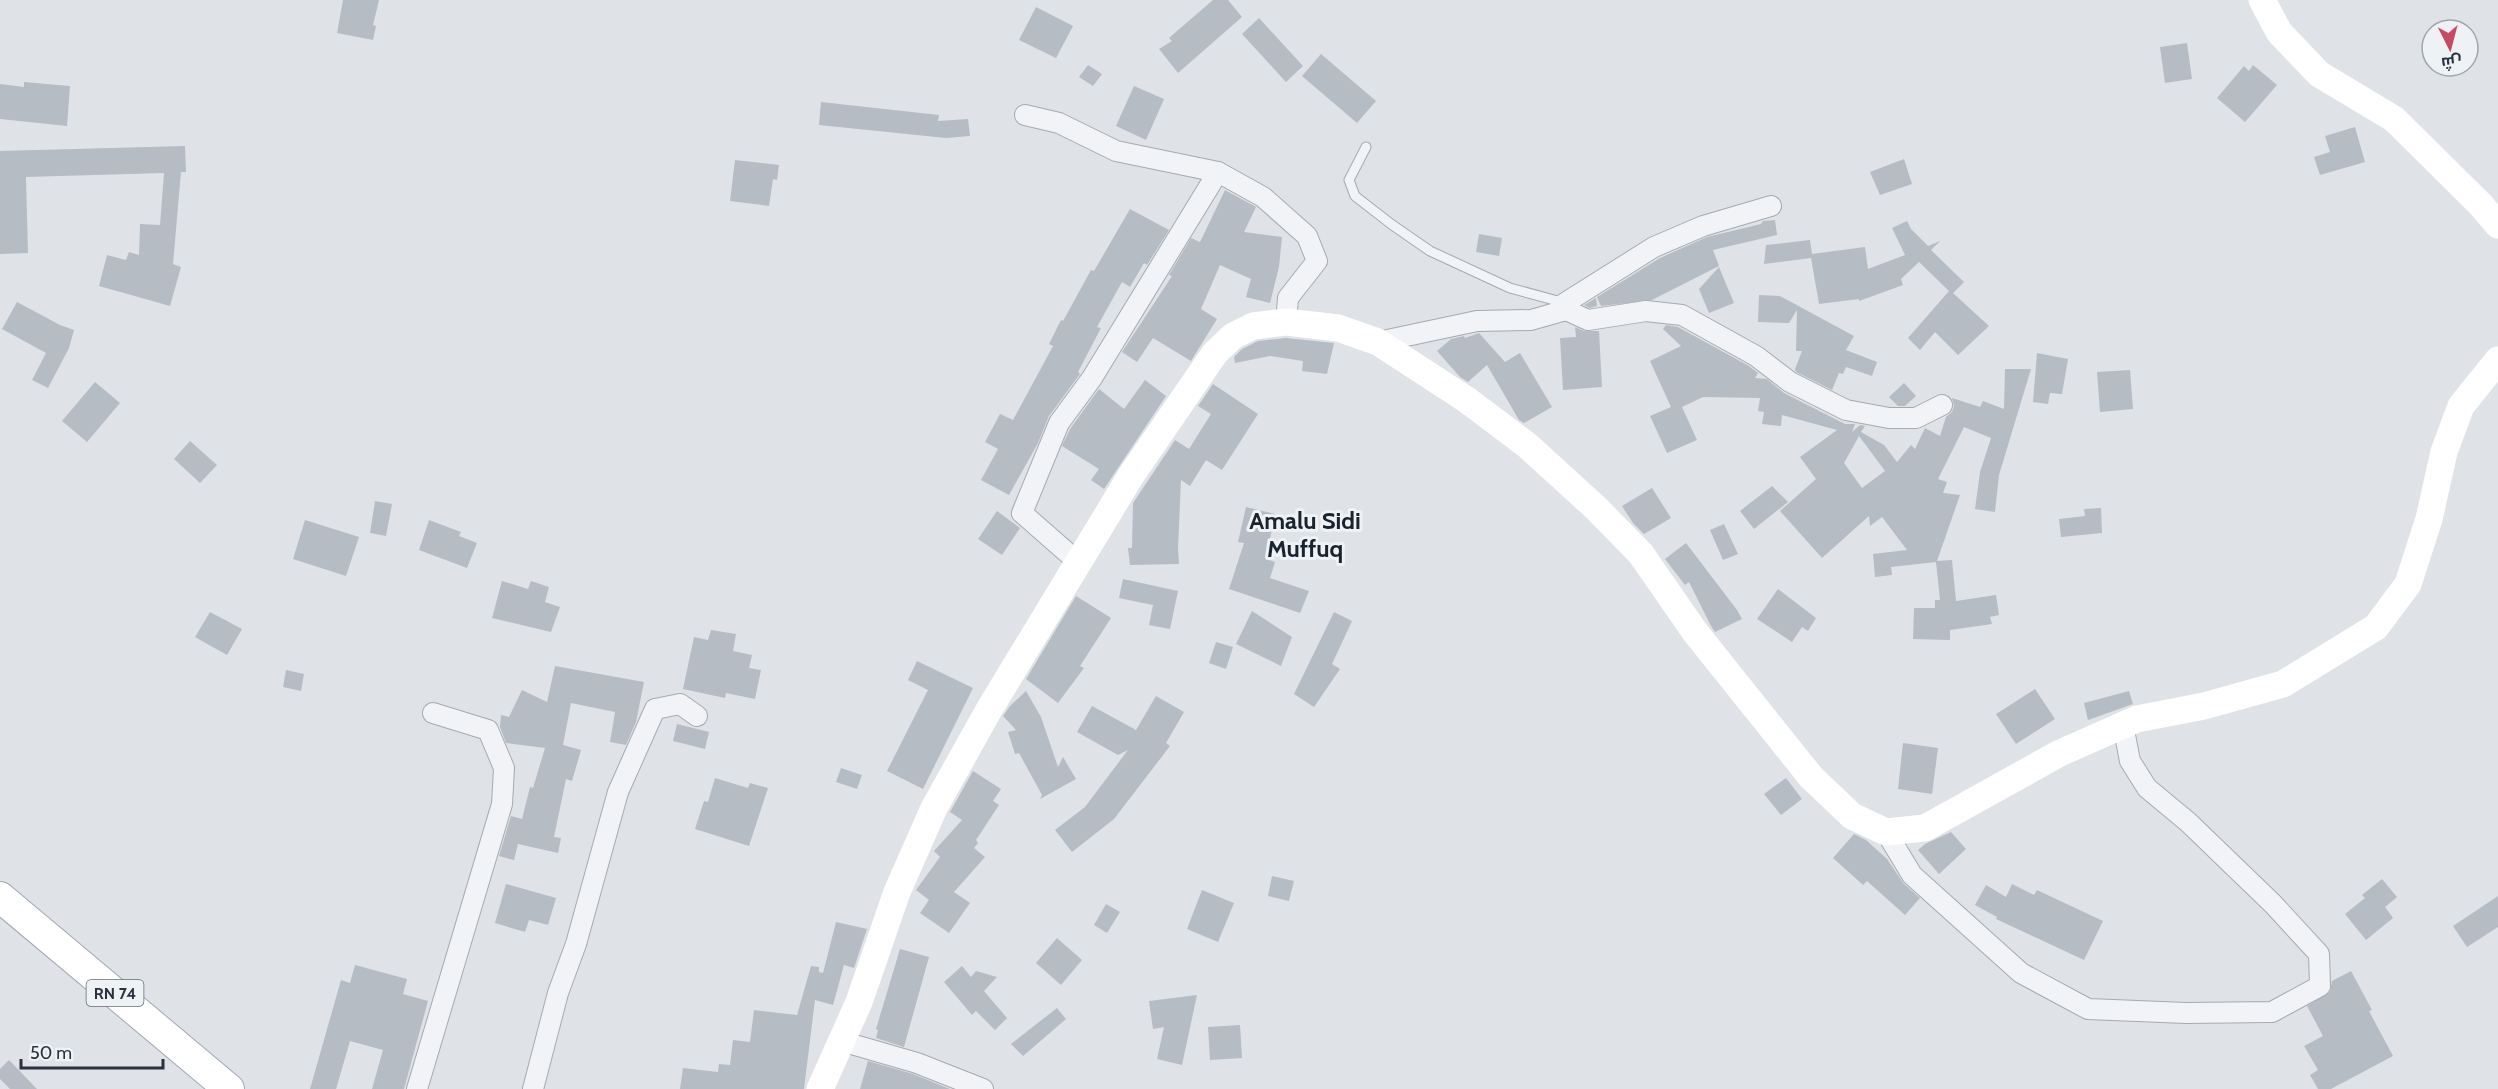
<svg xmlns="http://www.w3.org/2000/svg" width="2498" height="1089" viewBox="0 0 2498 1089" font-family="Cabin,Cairo,sans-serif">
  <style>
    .building { fill: #b6bcc4; fill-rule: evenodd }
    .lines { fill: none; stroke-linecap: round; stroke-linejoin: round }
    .lane-casing { stroke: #a5aab1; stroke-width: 11 }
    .street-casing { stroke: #a5aab1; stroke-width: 22 }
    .primary-casing { stroke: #9fa8b3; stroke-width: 32 }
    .lane { stroke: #f1f3f6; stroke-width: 9 }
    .street { stroke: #f1f3f6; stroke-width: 20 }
    .secondary { stroke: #fff; stroke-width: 27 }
    .primary { stroke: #fff; stroke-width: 30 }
    .labels { text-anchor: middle; stroke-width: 6; stroke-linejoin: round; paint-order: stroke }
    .shield { fill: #eef2f5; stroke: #646c75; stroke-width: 1.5 }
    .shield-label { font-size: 16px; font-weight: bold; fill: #29323e }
    .district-label { font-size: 24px; font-weight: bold; fill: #1b232e; stroke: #eef2f5 }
  </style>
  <rect width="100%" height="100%" fill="#dfe3e7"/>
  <!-- building -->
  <g class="building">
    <polygon points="343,0 379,0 373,25 376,26 373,40 337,33"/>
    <polygon points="1213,0 1228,0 1242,17 1178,73 1159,49 1172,41 1169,38"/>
    <polygon points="1036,7 1073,26 1056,58 1019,40"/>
    <polygon points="1259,18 1303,66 1286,82 1242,34"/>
    <polygon points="2187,43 2192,79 2165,83 2160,47"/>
    <polygon points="1321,54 1376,101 1357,123 1302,76"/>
    <polygon points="1088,65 1102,74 1093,86 1079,77"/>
    <polygon points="2253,65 2277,85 2245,122 2217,98 2244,66 2249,71"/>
    <polygon points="24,82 70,86 67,126 0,119 0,84 24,87"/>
    <polygon points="1134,86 1164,99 1146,140 1116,126"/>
    <polygon points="821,102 939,115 938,121 968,119 970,136 946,138 819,125"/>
    <polygon points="2355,127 2365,162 2320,175 2314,157 2330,152 2325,136"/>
    <polygon points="185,146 186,172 181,172 173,264 181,267 170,306 99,286 107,255 126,260 129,252 139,255 140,224 160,225 164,173 26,177 28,253 0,254 0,151"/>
    <polygon points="1904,159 1912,184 1880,195 1870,172"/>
    <polygon points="735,160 779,165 777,180 773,179 769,206 730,201"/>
    <polygon points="1225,190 1256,207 1244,232 1282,237 1279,267 1270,303 1246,297 1251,279 1220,265 1201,309 1217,319 1191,361 1153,338 1137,362 1122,352 1172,276 1169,275 1191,238 1200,242"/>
    <polygon points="1130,209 1169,230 1147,265 1144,263 1130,287 1122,282 1097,327 1101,328 1078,372 1080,374 1049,416 1038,443 1009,495 981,480 998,449 985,442 1000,414 1013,420 1053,346 1049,344 1061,320 1063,321 1091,270 1094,271"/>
    <polygon points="1775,220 1777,235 1713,250 1719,266 1652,300 1601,306 1597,297 1660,258 1707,237 1761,224 1763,221"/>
    <polygon points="1907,221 1911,229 1928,246 1940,241 1931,250 1964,282 1953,293 1989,326 1958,355 1935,332 1920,350 1908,338 1949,291 1919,262 1901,279 1903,285 1859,301 1859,299 1819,304 1811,258 1764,264 1766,245 1810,240 1812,254 1865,247 1868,269 1905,255 1892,228"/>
    <polygon points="1479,234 1502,238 1499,256 1476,252"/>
    <polygon points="1719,267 1734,303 1709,313 1699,289"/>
    <polygon points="1759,295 1780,296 1854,336 1846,350 1877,362 1872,376 1846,367 1843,374 1839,373 1832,390 1796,372 1795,369 1802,351 1796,351 1797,310 1789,323 1758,322"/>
    <polygon points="1596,298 1597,306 1590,308 1584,305"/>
    <polygon points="17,302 60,325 74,330 69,348 48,388 32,380 46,353 2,329"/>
    <path d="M1666 325 1678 327 1749 366 1758 373 1755 378 1767 379 1784 393 1845 424H1855L1852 432 1860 425 1865 426 1861 432 1884 445 1897 462 1911 445 1915 449 1925 428 1940 436 1946 417 1952 412 1954 406 1952 398 1980 407 1983 401 2004 409 2005 369H2031L1999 475 1995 512 1975 509 1980 472 1991 438 1964 427 1938 479 1947 482 1943 493 1960 495 1937 561 1952 560 1956 601 1996 595 1999 615 1990 617 1992 624 1950 630V640L1913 639 1914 608H1935V600H1940L1936 562 1891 567 1892 575 1875 577 1873 554 1907 550 1882 517 1870 526 1869 516 1822 558 1780 511 1816 479 1800 457 1837 430 1782 415 1781 426 1762 424 1764 412 1758 411 1760 398 1703 397 1682 407 1697 440 1667 453 1650 416 1671 407 1650 361 1681 346 1663 329ZM1859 436 1885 471 1862 488 1844 463Z"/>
    <polygon points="1575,327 1584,331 1599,331 1602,387 1563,390 1560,338 1576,337"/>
    <polygon points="1479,333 1505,362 1520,353 1552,407 1524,423 1519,420 1487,365 1468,382 1460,377 1437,351 1451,339 1464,336 1465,338"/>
    <polygon points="1286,338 1334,343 1327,374 1302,371 1303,361 1270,356 1235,363 1234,357 1242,349 1258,341"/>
    <polygon points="2037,353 2068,359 2062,394 2050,393 2048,404 2033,402"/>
    <polygon points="2130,370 2133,409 2100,412 2097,372"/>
    <polygon points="1145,380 1166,396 1104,489 1091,480 1099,469 1062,446 1070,429 1099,389 1124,409"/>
    <polygon points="95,382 120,403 87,442 62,421"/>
    <polygon points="1904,383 1916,396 1905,406 1898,406 1889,397"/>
    <polygon points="1213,384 1258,414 1222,470 1206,460 1190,486 1181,480 1178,549 1179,564 1130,565 1128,548 1132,548 1133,503 1175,440 1189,449 1211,414 1198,406"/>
    <polygon points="190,441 217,465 200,483 174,459"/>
    <polygon points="1772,486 1788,502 1754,529 1740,511"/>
    <polygon points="1652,488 1671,518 1644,534 1633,523 1622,506"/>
    <polygon points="375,501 392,504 386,536 370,533"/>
    <polygon points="1246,507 1275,514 1266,559 1275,562 1270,578 1309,591 1300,613 1229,589 1244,543 1238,542"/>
    <polygon points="2101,508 2102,533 2061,537 2059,519 2085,516 2084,509"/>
    <polygon points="997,511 1020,528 1002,555 978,539"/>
    <polygon points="305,520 359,537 346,576 293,559"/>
    <polygon points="429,520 461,532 459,536 477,543 467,568 419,550"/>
    <polygon points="1724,524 1738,554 1723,560 1710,530"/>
    <polygon points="1686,543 1737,610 1742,619 1715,632 1711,626 1689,582 1685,585 1665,559"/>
    <polygon points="1123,579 1178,591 1170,629 1149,625 1153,605 1119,598"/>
    <polygon points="502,581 528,589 531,581 549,587 545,602 560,607 551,632 492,618"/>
    <polygon points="1778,589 1816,618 1808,631 1802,627 1792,642 1757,619"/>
    <polygon points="1076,596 1111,618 1080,666 1084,668 1058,703 1026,679"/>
    <polygon points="1252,611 1292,637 1281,666 1236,644"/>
    <polygon points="210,612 242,629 227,655 195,637"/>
    <polygon points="1334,612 1352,621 1332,664 1340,669 1314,707 1294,694"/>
    <polygon points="711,630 736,634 733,651 752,655 749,668 761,670 755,699 726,693 725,698 683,689 694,637 708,640"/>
    <polygon points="1216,642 1233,647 1226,669 1209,663"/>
    <polygon points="917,661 973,688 923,789 887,771 928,690 908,680"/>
    <polygon points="555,666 644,682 636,722 626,745 610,742 615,712 571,703 563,745 581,750 572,781 566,779 554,837 561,838 558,853 518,844 514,860 499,856 511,816 522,819 530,787 533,788 545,748 506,743 500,727 501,715 509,717 522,690 547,702"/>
    <polygon points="286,670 304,674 301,691 283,687"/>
    <polygon points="2035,689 2055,719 2016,744 1996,714"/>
    <polygon points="1026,691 1041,717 1058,767 1063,757 1076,779 1040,799 1042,795 1019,753 1015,754 1008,732 1016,730 1003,716 1010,706"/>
    <polygon points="2129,691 2133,704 2088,720 2084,703"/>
    <polygon points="1156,696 1184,712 1166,743 1170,746 1114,819 1072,852 1055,830 1085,807 1128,750 1118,755 1077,732 1092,706 1136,730"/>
    <polygon points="677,724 709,732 705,749 673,741"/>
    <polygon points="1903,743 1938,748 1932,794 1898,789"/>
    <polygon points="841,768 862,775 857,789 836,782"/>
    <polygon points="973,771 1001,789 993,801 999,805 976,840 978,843 974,848 985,857 954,892 970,903 949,933 920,913 929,900 916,890 940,857 934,851 962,820 950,812"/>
    <polygon points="715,778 748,788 750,783 768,788 749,846 695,829 704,801 708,802"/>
    <polygon points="1786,778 1802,799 1781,815 1764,794"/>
    <polygon points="1951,832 1966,849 1939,874 1918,850 1925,844"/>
    <polygon points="1854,834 1866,840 1887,859 1904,884 1920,898 1905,915 1867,881 1863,885 1833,858"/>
    <polygon points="1272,876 1294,881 1289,901 1268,896"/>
    <polygon points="2382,879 2397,897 2385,907 2393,918 2366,940 2345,914 2365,898 2362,895"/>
    <polygon points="506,884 556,898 548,925 529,920 525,932 495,923"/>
    <polygon points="2012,884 2034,895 2037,890 2103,921 2084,960 1996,919 1997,917 1975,905 1986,885 2006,897"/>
    <polygon points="1202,890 1234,903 1218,942 1187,929"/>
    <polygon points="2498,896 2498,927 2467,947 2453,926"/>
    <polygon points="1106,904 1120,912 1107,933 1094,925"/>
    <polygon points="836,922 867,929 854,968 844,965 833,1005 815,1000 804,1089 680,1089 683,1068 718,1072 719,1064 730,1065 733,1040 750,1042 754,1010 797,1015 811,966 819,967 819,972 823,973"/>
    <polygon points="1057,938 1082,960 1061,985 1036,963"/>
    <polygon points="900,949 929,957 904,1047 876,1038 878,1030 876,1029"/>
    <polygon points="355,965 407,979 403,994 428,1001 404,1089 372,1089 383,1050 350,1041 336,1089 310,1089 341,980 350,983"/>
    <polygon points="962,966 971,977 976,971 997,977 984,991 1007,1018 995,1030 976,1011 972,1015 944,982"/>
    <polygon points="2351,971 2372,1010 2369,1011 2393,1056 2331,1089 2318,1089 2310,1075 2318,1070 2304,1046 2323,1036 2307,1006 2330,992 2332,981"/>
    <polygon points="1197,995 1182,1065 1157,1059 1164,1027 1153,1029 1149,1001"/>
    <polygon points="1057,1008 1066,1019 1023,1056 1011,1044"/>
    <polygon points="1240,1025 1242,1058 1210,1060 1208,1027"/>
    <polygon points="9,1060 37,1089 10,1089 0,1079 0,1069"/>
    <polygon points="868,1061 913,1074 950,1089 860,1089"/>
  </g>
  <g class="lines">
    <defs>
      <polyline id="lane" points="1366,147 1349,180 1355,196 1391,224 1430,251 1510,288 1565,303"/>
      <g id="street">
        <polyline points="1025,115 1059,123 1116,151 1218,172"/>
        <polyline points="1566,310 1588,320 1646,311 1682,315 1756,356 1790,382 1846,410 1889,418 1916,418 1942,405"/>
        <polyline points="1378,342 1477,321 1531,320 1566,310 1565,303 1654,247 1703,226 1771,206"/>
        <polyline points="1079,563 1022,513 1059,423 1092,378 1218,172 1263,197 1307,236 1317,261 1288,298 1286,322"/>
        <polyline points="1886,832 1912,875 2021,973 2088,1009 2186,1013 2272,1012 2320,986 2319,954 2273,904 2188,822 2147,788 2130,761 2123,725"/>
        <polyline points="841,1041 917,1063 983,1089"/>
        <polyline points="417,1089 502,804 504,768 488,730 433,713"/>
        <polyline points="533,1089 558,993 576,944 618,792 655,709 680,704 697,716"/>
      </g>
      <polyline id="primary" points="0,897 229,1089"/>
    </defs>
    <!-- lane casing -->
    <use href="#lane" class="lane-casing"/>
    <!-- street casing -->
    <use href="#street" class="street-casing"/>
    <!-- primary casing -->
    <use href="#primary" class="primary-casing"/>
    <!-- lane -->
    <use href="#lane" class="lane"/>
    <!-- street -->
    <use href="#street" class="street"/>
    <!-- secondary -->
    <g class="secondary">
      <polyline points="2262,0 2279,32 2319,74 2394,119 2480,204 2498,225"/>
      <polyline points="820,1089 859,1002 897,892 934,808 990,708 1132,474 1215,353 1233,336 1253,326 1286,322 1338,328 1378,342 1467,400 1528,446 1597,509 1641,554 1695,632 1811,777 1852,816 1886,832 1925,828 2060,753 2137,719 2204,706 2283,684 2376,627 2408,584 2429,519 2444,452 2461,406 2498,360"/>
    </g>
    <!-- primary -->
    <use href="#primary" class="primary"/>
  </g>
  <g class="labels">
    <!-- shield labels -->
    <rect class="shield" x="86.5" y="980" width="57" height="26" rx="4.5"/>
    <g class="shield-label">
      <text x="115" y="999">RN 74</text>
    </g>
    <!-- district labels -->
    <g class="district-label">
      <text x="1305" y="529">Amalu Sidi<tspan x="1305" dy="28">Muffuq</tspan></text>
    </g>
  </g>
  <!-- north arrow -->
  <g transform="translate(2450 48) rotate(174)"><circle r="28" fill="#eef2f5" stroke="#9fa5ac" stroke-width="1.5"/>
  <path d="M0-4.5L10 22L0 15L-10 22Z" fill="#c74964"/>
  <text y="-9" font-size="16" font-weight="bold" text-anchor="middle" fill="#29323e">ش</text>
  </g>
  <!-- scale -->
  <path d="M21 1059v9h142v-9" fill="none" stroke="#29323e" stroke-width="3"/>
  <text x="30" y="1059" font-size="18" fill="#29323e" stroke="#eef2f5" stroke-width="4.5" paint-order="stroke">50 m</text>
</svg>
